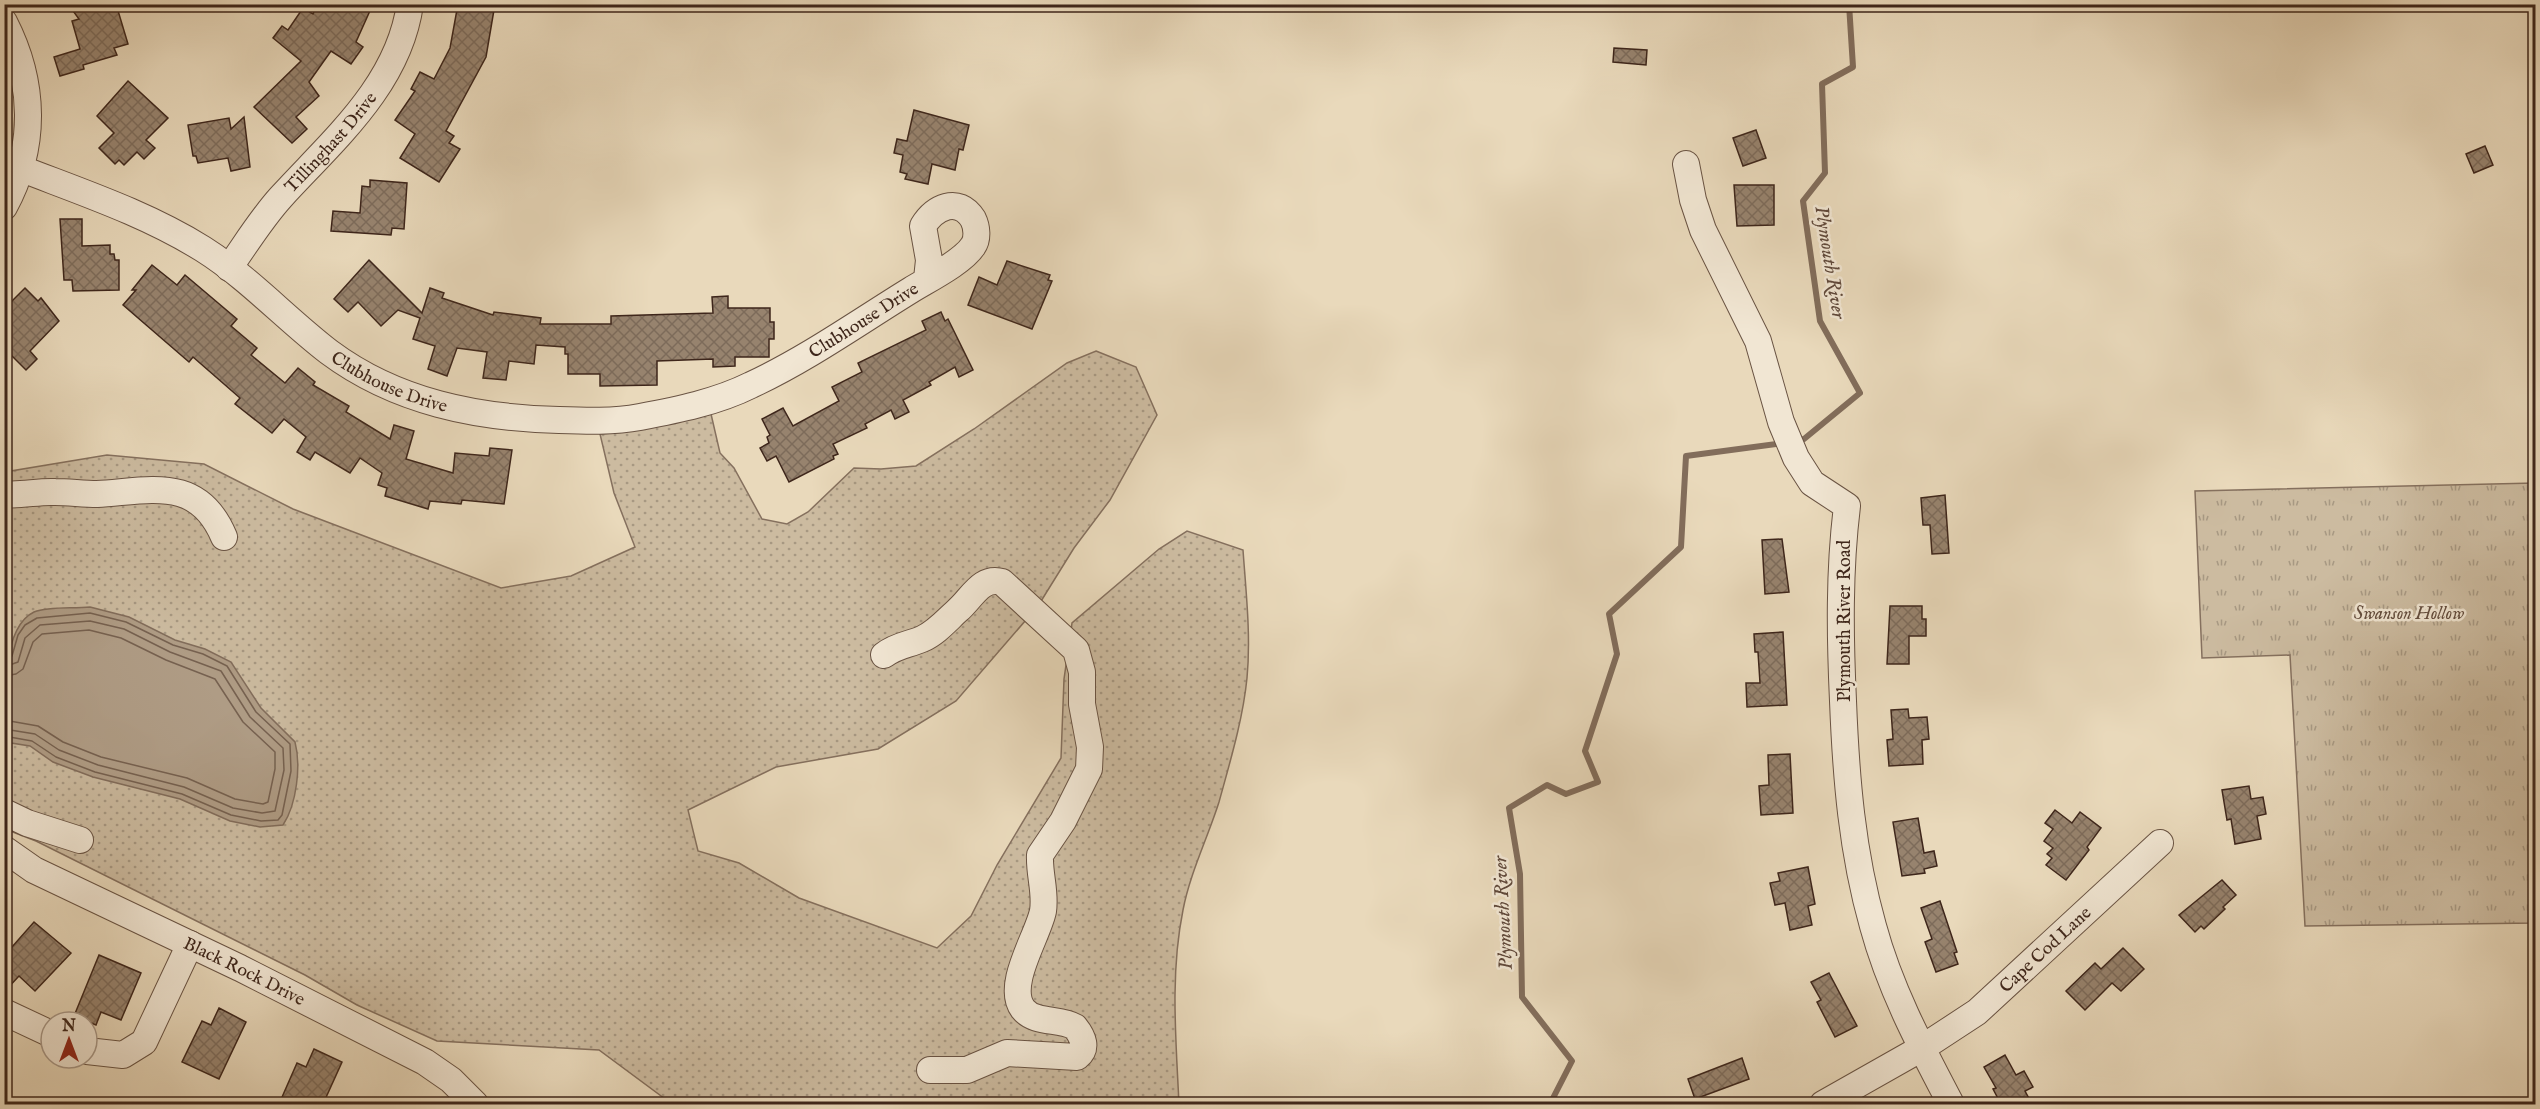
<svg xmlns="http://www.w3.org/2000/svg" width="2540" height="1109" viewBox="0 0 2540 1109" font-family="'IM FELL English',serif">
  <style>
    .grass { fill: url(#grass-dots); stroke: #85705e; stroke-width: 1.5 }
    .park { fill: url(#park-tufts); stroke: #85705e; stroke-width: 1.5 }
    .water { fill: #af9c85; stroke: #826d5b; stroke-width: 1.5 }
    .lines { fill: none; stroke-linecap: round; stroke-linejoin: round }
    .shore { stroke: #766150; stroke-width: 1.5 }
    .stream { stroke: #826d5b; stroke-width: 6 }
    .building { fill: url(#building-cross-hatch); stroke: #3e261b; stroke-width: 1.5 }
    .minor-casing { stroke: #695343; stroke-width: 28 }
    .minor { stroke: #f1e6d3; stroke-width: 26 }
    .labels { text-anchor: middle; stroke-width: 5; stroke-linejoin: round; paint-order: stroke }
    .street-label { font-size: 18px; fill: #3e261b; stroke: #f1e6d3 }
    .park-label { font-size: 18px; font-style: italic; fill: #624b3c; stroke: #f1e6d3 }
    .water-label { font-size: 20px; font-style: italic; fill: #60493b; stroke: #f1e6d3 }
  </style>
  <defs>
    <pattern id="grass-dots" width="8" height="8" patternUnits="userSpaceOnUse" patternTransform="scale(1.5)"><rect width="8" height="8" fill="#ccbba0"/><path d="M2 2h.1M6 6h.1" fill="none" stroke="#a79882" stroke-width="1.8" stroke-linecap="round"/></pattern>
    <pattern id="park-tufts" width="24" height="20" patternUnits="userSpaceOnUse" patternTransform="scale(1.5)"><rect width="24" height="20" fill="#ccbba0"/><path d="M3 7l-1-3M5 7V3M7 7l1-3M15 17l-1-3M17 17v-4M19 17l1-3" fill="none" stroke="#a79882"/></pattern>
    <pattern id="building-cross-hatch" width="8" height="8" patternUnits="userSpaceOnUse" patternTransform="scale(1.5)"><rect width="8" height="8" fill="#97836e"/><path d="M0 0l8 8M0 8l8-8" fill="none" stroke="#7d6b5a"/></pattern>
  </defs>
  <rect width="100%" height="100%" fill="#e9d9bb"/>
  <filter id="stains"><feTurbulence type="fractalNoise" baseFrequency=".00333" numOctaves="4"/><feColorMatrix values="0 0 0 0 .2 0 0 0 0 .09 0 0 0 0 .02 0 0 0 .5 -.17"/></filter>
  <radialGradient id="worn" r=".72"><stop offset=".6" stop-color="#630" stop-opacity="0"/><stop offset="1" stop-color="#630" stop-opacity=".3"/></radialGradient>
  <!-- grass -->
  <path class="grass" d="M1096 351 1136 367 1157 415 1110 500 1074 548 1038 606 956 701 878 749 776 767 688 810 698 851 739 863 799 898 937 948 971 916 997 865 1061 758 1064 679 1072 623 1159 549 1187 531 1243 550C1246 592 1251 636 1247 678 1243 719 1230 762 1219 802 1208 837 1190 873 1183 910 1170 974 1176 1040 1179 1104H672L599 1050 437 1041 357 1005 305 975 36 841 5 829V472L107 455 204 464 293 509 501 588 571 576 635 547 614 493 600 434 625 432 711 414 720 453 734 468 762 519 787 524 808 512 854 468 881 469 916 466 974 429 1067 363Z"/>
  <!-- park -->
  <polygon class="park" points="2535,483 2535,923 2305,926 2290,655 2202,658 2195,491"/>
  <!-- water -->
  <path class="water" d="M90 607 129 617 175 640 205 649 231 662 261 708 295 742C301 765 297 804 283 825L260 827 230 821 180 799 93 777 53 762 30 746 5 742C4 707 0 628 34 612 50 606 73 609 90 607Z"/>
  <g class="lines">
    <!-- shore -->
    <g class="shore">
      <polyline points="4,660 12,656 18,635 25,625 37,618 90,613 126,622 173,645 203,654 227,666 256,712 290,744 291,771 282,815 278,820 261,821 231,815 182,794 95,772 56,757 32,741 4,736"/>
      <polyline points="4,667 18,662 25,638 40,625 90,621 124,629 170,652 221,671 250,717 283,748 284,770 275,811 262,813 233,808 184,787 98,765 59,750 35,734 4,729"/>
      <polyline points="4,676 16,674 23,669 33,642 42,634 89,630 121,638 166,660 215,679 243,722 275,752 275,769 268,802 263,804 235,799 187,778 101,757 63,742 38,726 4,720"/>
    </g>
    <!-- stream -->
    <g class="stream">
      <polyline points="1797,440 1804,439 1860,393 1820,321 1803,201 1825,173 1822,84 1853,67 1849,4"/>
      <polyline points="1550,1104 1572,1061 1522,997 1520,874 1509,808 1547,785 1566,794 1598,782 1585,751 1617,654 1609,614 1681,547 1686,456 1784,443"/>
    </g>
  </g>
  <!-- building -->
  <g class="building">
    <polygon points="68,4 116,4 128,44 114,48 117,55 83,65 84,69 60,76 54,57 80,49 72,21 79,19"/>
    <polygon points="317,4 373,4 356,42 363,47 351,64 331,51 309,82 319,96 296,117 307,129 292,143 254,107 301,61 273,38 282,26 288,30 303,8 313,14"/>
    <polygon points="458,4 495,4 486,57 446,131 454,136 449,143 460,149 439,182 400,158 415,134 395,120 415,91 411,89 420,72 434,79 450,48"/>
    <polygon points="1614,48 1647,50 1646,65 1613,62"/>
    <polygon points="128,81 168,118 146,140 155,148 144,159 137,152 124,165 119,160 115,164 99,148 114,133 97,116"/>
    <polygon points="914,110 969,125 963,150 959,149 955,170 932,164 928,184 905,179 907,174 900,172 903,155 894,153 897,139 907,141"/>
    <polygon points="244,117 250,167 231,171 228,158 198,163 196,156 193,156 188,125 229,118 231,129"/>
    <polygon points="1756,130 1766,158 1743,166 1733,138"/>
    <polygon points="2485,146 2493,165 2474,173 2466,154"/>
    <polygon points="370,180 407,183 404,229 392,228 391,235 331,231 333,211 360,213 362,186 370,187"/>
    <polygon points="1734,185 1774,185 1774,225 1737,226"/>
    <polygon points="60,219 82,219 82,246 110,245 110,254 114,254 115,260 119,260 119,290 73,291 72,280 64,280"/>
    <polygon points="369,260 422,313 430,288 444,293 442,298 493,315 494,312 541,318 540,324 611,324 611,316 713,313 712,297 728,296 728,308 770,308 770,322 774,322 774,339 769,339 769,357 735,357 735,366 713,367 713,359 657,361 657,385 600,386 600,374 568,374 568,354 565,354 565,347 536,345 534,364 509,361 506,380 483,378 487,352 457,348 447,376 428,369 435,346 413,339 420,318 398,310 381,326 358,302 348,312 334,299"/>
    <polygon points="1007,261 1050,275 1048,280 1052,281 1032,329 968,305 979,277 997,285"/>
    <polygon points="152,265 177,285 185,275 237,319 231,326 257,348 251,355 285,383 298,368 315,382 313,385 349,406 346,412 390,439 394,425 414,431 406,459 453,473 455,453 489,456 490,448 512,450 504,504 462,500 461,504 430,501 428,509 385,496 387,488 378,485 382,473 360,458 350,473 315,452 310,460 297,452 306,437 284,419 272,433 235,404 240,398 193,357 189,362 123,305 136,290 132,290"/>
    <polygon points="25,288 38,301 41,298 59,321 30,351 37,359 26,370 4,348 4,309"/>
    <polygon points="941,312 945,321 948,319 973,370 959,377 955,367 929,382 931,385 903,400 909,412 895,419 891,410 865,424 867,428 833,444 838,454 833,456 834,459 789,482 776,456 767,461 760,448 769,443 767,437 770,435 762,419 783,408 793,426 839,401 832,387 862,372 858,363 926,330 922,321"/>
    <polygon points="1945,495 1949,553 1932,554 1930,525 1923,525 1921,498"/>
    <polygon points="1782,539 1789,592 1765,594 1762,540"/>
    <polygon points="1890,606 1922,606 1922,619 1926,619 1926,636 1909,636 1909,664 1887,664"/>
    <polygon points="1783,632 1787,705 1747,707 1746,683 1760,683 1758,652 1755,652 1754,634"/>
    <polygon points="1908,709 1909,718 1927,717 1929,739 1922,740 1923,764 1889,766 1887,740 1893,739 1891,710"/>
    <polygon points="1790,754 1793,813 1761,815 1759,786 1769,785 1768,755"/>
    <polygon points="2249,786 2251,799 2263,797 2266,814 2257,816 2261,839 2235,844 2231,819 2227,820 2222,790"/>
    <polygon points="2055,810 2072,823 2080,812 2101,828 2087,847 2089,850 2066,880 2046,865 2052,858 2047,854 2053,848 2044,841 2053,829 2045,823"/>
    <polygon points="1918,818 1924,853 1934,851 1937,866 1924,869 1925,873 1902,876 1893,822"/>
    <polygon points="1808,867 1815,904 1808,906 1812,925 1790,930 1785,903 1775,905 1770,883 1780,881 1778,873"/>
    <polygon points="2222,880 2236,895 2223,907 2225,909 2204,929 2201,926 2195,932 2179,915"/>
    <polygon points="1940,901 1957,952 1954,953 1958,964 1936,972 1925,942 1932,939 1921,908"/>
    <polygon points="34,922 71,953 35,991 19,976 4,992 4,956"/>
    <polygon points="2123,948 2144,969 2121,991 2112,983 2085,1010 2066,991 2095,963 2101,969"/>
    <polygon points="99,955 141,973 121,1020 101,1012 96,1025 74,1016"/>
    <polygon points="1829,973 1857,1026 1835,1037 1817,1002 1821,1000 1811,982"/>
    <polygon points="219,1008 246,1022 219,1079 182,1062 202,1021 211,1025"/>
    <polygon points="314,1049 342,1062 323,1104 279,1104 297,1063 306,1067"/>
    <polygon points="2005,1055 2016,1075 2024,1071 2033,1087 2025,1091 2032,1104 2001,1104 1993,1089 1996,1088 1984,1067"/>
    <polygon points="1742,1058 1749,1079 1695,1099 1688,1079"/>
  </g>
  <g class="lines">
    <defs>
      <g id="minor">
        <path d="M4 22C35 82 37 147 4 207"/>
        <path d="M1686 164 1693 200 1703 230 1758 341 1781 422 1796 458 1812 483 1847 506C1839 571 1840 636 1843 701 1846 778 1852 852 1873 926 1890 989 1921 1047 1951 1104"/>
        <path id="s1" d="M22 169C84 193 147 214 203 249 249 278 286 319 329 352 396 402 477 418 559 420 586 421 613 422 640 417 677 410 717 402 751 385 807 359 859 322 911 290 927 280 963 262 973 246 978 239 977 227 973 219 958 195 934 208 923 226L929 260 927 279"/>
        <path id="s2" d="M229 268C246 244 261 219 281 197 332 141 399 85 410 4"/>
        <path d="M4 494C21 496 38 491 55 492 69 492 83 494 97 494 150 491 198 475 224 537"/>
        <path d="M884 655C897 645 908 645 922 639 936 633 947 620 958 610 972 598 981 576 1002 582L1076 650 1082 672V704L1090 747 1089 769 1063 821 1040 855C1039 874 1046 892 1043 911 1038 936 1005 985 1023 1009 1035 1024 1060 1018 1075 1027 1083 1037 1088 1048 1077 1057L1007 1053 967 1070H930"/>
        <polyline points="4,812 27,823 80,840"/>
        <path id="s3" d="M4 849 34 870 240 968 425 1062 451 1080 475 1104"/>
        <polyline points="4,1012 51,1034"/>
        <polyline points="87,1051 123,1055 144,1042 190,944"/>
        <path id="s4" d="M1823 1104 1922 1048 1977 1012 2160 843"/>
      </g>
    </defs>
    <!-- minor casing -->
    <use href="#minor" class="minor-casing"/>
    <!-- minor -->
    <use href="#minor" class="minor"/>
  </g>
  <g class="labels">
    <!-- street labels -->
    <g class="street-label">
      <text dy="6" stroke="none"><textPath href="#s2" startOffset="162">Tillinghast Drive</textPath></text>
      <text dy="6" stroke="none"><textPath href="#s1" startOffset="932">Clubhouse Drive</textPath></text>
      <text dy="6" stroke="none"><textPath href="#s1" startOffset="429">Clubhouse Drive</textPath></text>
      <text transform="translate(1844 621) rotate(-90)" y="6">Plymouth River Road</text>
      <text dy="6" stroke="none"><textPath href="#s4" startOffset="272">Cape Cod Lane</textPath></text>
      <text dy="6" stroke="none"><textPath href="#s3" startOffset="270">Black Rock Drive</textPath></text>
    </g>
    <!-- park labels -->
    <g class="park-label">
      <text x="2409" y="619">Swanson Hollow</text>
    </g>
    <!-- water labels -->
    <g class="water-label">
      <text transform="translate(1831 262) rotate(81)" y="7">Plymouth River</text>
      <text transform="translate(1502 913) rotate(-93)" y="7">Plymouth River</text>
    </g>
  </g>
  <!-- margin -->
  <rect width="2540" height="1109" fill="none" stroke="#e9d9bb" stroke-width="24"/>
  <rect x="6" y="6" width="2528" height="1097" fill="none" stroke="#3e261b" stroke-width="3"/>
  <rect x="12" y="12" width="2516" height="1085" fill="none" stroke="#3e261b" stroke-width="1.5"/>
  <!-- north arrow -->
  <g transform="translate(69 1040)"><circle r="28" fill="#f1e6d3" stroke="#a99989" stroke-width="1.5"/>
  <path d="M0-4.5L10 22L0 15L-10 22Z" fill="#8f2418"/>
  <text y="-9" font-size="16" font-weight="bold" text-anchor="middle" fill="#3e261b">N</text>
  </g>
  <rect width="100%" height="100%" filter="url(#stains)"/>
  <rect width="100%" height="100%" fill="url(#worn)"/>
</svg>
